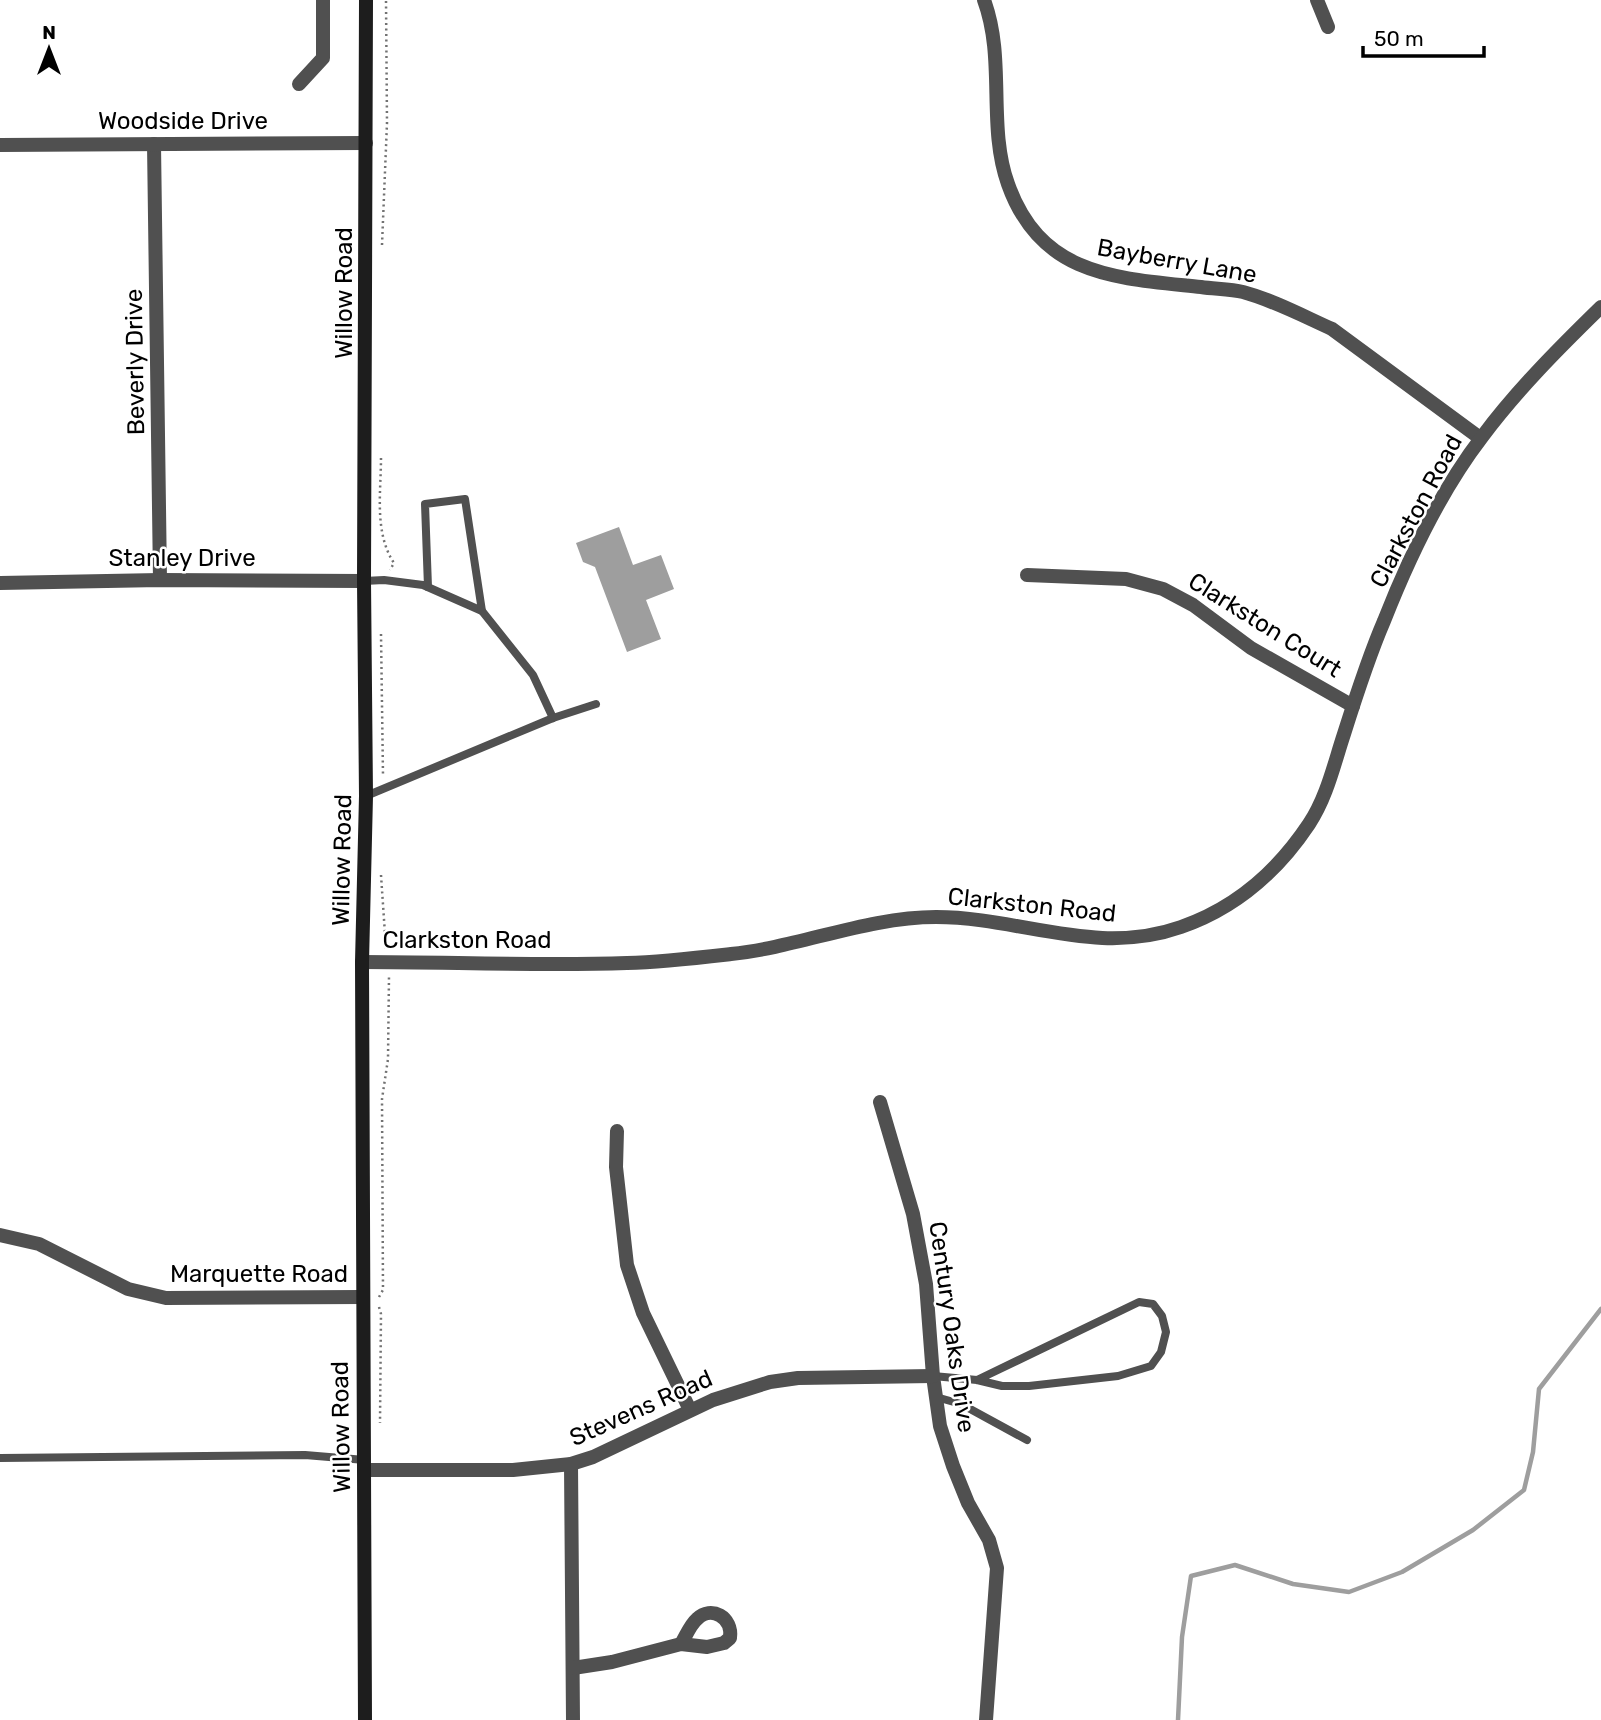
<svg xmlns="http://www.w3.org/2000/svg" width="1601" height="1720" viewBox="0 0 1601 1720" font-family="Rubik,sans-serif">
  <style>
    .water { fill: #9e9e9e }
    .lines { fill: none; stroke-linecap: round; stroke-linejoin: round }
    .stream { stroke: #9e9e9e; stroke-width: 4.5 }
    .path { stroke: #727272; stroke-width: 2.5; stroke-dasharray: 2 3.5; stroke-linecap: butt }
    .lane { stroke: #505050; stroke-width: 8 }
    .street { stroke: #505050; stroke-width: 14 }
    .secondary { stroke: #1d1d1d; stroke-width: 14 }
    .labels { text-anchor: middle; stroke-width: 5; stroke-linejoin: round; paint-order: stroke }
    .street-label { font-size: 24px; fill: #000; stroke: #fff }
  </style>
  <rect width="100%" height="100%" fill="#fff"/>
  <!-- water -->
  <polygon class="water" points="619,527 633,565 661,555 674,589 646,600 661,639 627,652 595,567 583,562 576,543"/>
  <g class="lines">
    <!-- stream -->
    <polyline class="stream" points="1178,1720 1182,1637 1191,1576 1235,1565 1293,1584 1349,1592 1402,1572 1473,1530 1524,1490 1533,1452 1539,1389 1601,1309"/>
    <!-- path -->
    <g class="path">
      <polyline points="382,245 387,123 386,0"/>
      <path d="M381 458C381 492 374 533 394 563L390 570"/>
      <polyline points="381,634 383,775"/>
      <polyline points="381,875 386,949"/>
      <polyline points="379,1297 383,1290 382,1099 388,1059 389,976"/>
      <polyline points="379,1307 381,1314 380,1423"/>
    </g>
    <!-- lane -->
    <g class="lane">
      <polyline points="364,581 384,580 423,585 482,611 533,675 553,718"/>
      <polyline points="428,587 425,504 465,499 482,611"/>
      <polyline points="366,796 553,718 596,704"/>
      <polyline points="933,1376 977,1380 1002,1386 1029,1386 1118,1376 1151,1366 1161,1352 1166,1332 1162,1316 1153,1304 1139,1302 977,1380"/>
      <polyline points="936,1397 961,1404 1027,1440"/>
      <polyline points="0,1458 305,1455 365,1460"/>
    </g>
    <!-- street -->
    <g class="street">
      <path d="M984 0C1006 59 987 126 1008 184 1041 277 1117 278 1201 287 1214 289 1230 289 1243 292 1273 300 1303 316 1332 329L1480 438"/>
      <polyline points="1317,0 1328,27"/>
      <polyline points="299,84 323,58 323,0"/>
      <polyline points="154,144 160,580"/>
      <polyline points="0,145 366,143"/>
      <polyline points="1027,575 1126,579 1163,589 1193,605 1251,648 1353,706"/>
      <polyline points="0,583 160,580 364,581"/>
      <path d="M362 962C450 962 539 966 627 963 662 962 696 958 731 954 799 947 867 917 936 917 1020 917 1096 957 1181 927 1236 908 1277 872 1309 824 1327 797 1334 764 1344 734 1356 696 1368 658 1384 621 1408 560 1442 489 1482 437 1517 390 1559 348 1601 307"/>
      <polyline points="880,1102 913,1214 926,1284 933,1376 940,1426 953,1466 968,1503 989,1540 997,1568 986,1720"/>
      <polyline points="617,1131 616,1167 627,1265 643,1313 690,1410"/>
      <polyline points="0,1235 39,1244 128,1289 166,1298 363,1297"/>
      <polyline points="571,1464 573,1720"/>
      <polyline points="365,1470 513,1470 571,1464 593,1457 713,1400 770,1382 798,1378 933,1376"/>
      <path d="M573 1668 612 1662 681 1644 707 1647 724 1643 730 1638C733 1617 711 1605 697 1619 690 1625 686 1636 681 1644"/>
    </g>
    <!-- secondary -->
    <polyline class="secondary" points="365,1720 362,962 366,796 364,581 366,0"/>
  </g>
  <g class="labels">
    <!-- street labels -->
    <g class="street-label">
      <text x="183" y="129">Woodside Drive</text>
      <text transform="translate(1177 261) rotate(10)" y="8">Bayberry Lane</text>
      <text transform="translate(344 293) rotate(-90)" y="8">Willow Road</text>
      <text transform="translate(135 362) rotate(-91)" y="8">Beverly Drive</text>
      <text transform="translate(1416 511) rotate(-62)" y="8">Clarkston Road</text>
      <text x="182" y="566">Stanley Drive</text>
      <text transform="translate(1265 625) rotate(32)" y="8">Clarkston Court</text>
      <text transform="translate(342 860) rotate(-89)" y="8">Willow Road</text>
      <text transform="translate(1032 905) rotate(6)" y="8">Clarkston Road</text>
      <text x="467" y="948">Clarkston Road</text>
      <text x="259" y="1282">Marquette Road</text>
      <text transform="translate(952 1327) rotate(82)" y="8">Century Oaks Drive</text>
      <text transform="translate(641 1408) rotate(-24)" y="8">Stevens Road</text>
      <text transform="translate(341 1427) rotate(-91)" y="8">Willow Road</text>
    </g>
  </g>
  <!-- north arrow -->
  <g transform="translate(49 49)" stroke="#ffffff" stroke-width="5" paint-order="stroke">
  <path d="M0-5L12 26L0 18L-12 26Z" fill="#000000"/>
  <text y="-10" font-size="19" font-weight="bold" text-anchor="middle" fill="#000000">N</text>
  </g>
  <!-- scale -->
  <path d="M1363 46v10h121v-10" fill="none" stroke="#000000" stroke-width="3.5"/>
  <text x="1374" y="46" font-size="21" fill="#000000" stroke="#ffffff" stroke-width="5" paint-order="stroke">50 m</text>
</svg>
